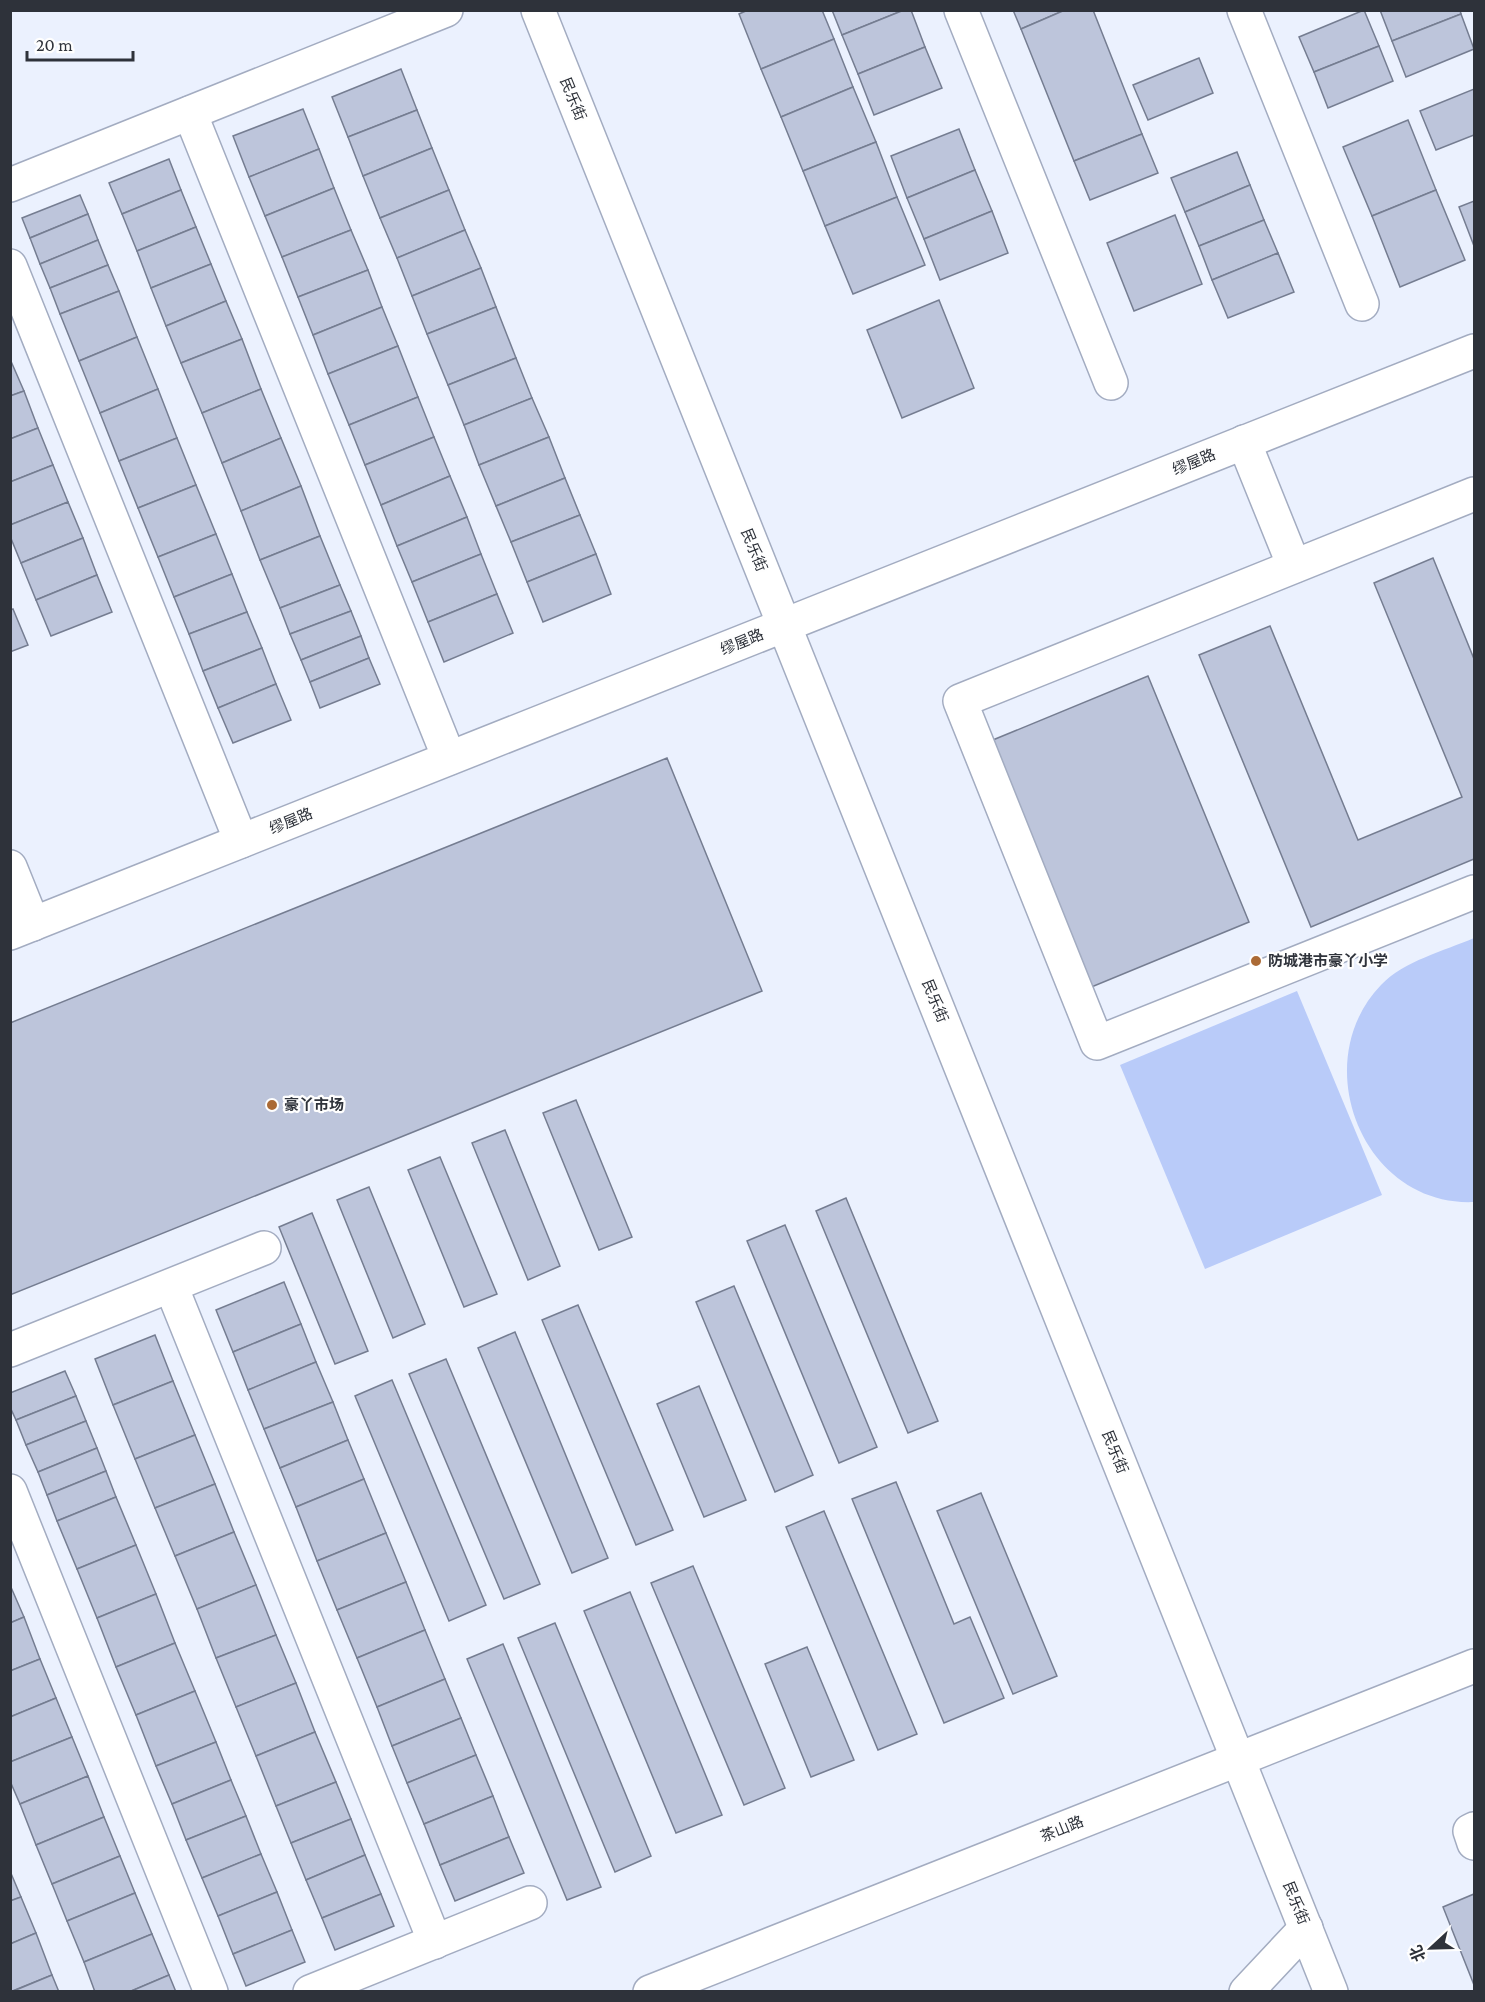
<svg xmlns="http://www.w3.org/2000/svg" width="1485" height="2002" viewBox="0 0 1485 2002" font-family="'Crimson Pro','Noto Sans SC',serif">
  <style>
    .green { fill: #b9cbf9 }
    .building { fill: #bdc5db; stroke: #757d91; stroke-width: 1.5 }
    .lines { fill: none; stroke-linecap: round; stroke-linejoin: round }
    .minor-casing { stroke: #a3acc1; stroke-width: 36 }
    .major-casing { stroke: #a3acc1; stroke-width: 36 }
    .minor { stroke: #fff; stroke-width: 33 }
    .major { stroke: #fff; stroke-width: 33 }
    .poi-dot { fill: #ab6a35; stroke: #fefefe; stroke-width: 2 }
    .labels { text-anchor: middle; stroke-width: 4.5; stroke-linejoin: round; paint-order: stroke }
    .street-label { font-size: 15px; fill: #2e323a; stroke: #fefefe }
    .poi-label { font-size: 15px; font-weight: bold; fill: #2e323a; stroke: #fefefe; text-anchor: start }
  </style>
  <rect width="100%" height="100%" fill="#ebf1fe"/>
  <!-- green -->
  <g class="green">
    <path d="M1474 938V1202C1363 1207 1306 1063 1381 985 1404 961 1444 951 1474 938Z"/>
    <polygon points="1297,991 1382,1195 1205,1269 1120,1065"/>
  </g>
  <!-- building -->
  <g class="building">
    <polygon points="748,10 822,10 834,39 761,69 739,14"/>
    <polygon points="832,10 904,10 842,35"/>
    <polygon points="904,10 911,10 925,47 858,74 842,35"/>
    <polygon points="1013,10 1065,10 1021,29"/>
    <polygon points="1065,10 1093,10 1142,134 1074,161 1021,29"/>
    <polygon points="1364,10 1379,46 1314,72 1299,37"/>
    <polygon points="1380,10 1460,10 1461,14 1392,41"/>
    <polygon points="1461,14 1474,49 1406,77 1392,41"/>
    <polygon points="834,39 853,87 781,117 761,69"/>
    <polygon points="1379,46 1393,81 1328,108 1314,72"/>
    <polygon points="925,47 942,88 874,115 858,74"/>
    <polygon points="1199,58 1213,93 1148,120 1133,85"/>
    <polygon points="401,69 417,110 348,137 332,97"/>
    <polygon points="853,87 876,142 803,171 781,117"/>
    <polygon points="1474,89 1474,135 1436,150 1420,111"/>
    <polygon points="303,109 319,149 249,177 233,136"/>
    <polygon points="417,110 432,148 363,176 348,137"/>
    <polygon points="1408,120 1436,190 1372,216 1343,147"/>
    <polygon points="959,129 975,170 907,198 891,156"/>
    <polygon points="1142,134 1158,173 1090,200 1074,161"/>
    <polygon points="876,142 897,197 825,226 803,171"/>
    <polygon points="432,148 449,190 380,218 363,176"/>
    <polygon points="319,149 334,188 265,216 249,177"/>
    <polygon points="1237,152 1250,185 1185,212 1171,178"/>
    <polygon points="169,159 181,190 122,214 109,183"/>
    <polygon points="975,170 992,211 924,239 907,198"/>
    <polygon points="1250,185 1264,220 1199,246 1185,212"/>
    <polygon points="334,188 351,230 282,257 265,216"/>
    <polygon points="181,190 196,227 137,251 122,214"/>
    <polygon points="449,190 465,230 397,258 380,218"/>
    <polygon points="1436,190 1465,260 1400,287 1372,216"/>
    <polygon points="80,195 88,214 30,238 22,218"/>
    <polygon points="897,197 925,265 853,294 825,226"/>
    <polygon points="1474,201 1474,246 1459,207"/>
    <polygon points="992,211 1008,253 940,280 924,239"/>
    <polygon points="88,214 98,240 40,264 30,238"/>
    <polygon points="1175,215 1202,284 1134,311 1107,243"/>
    <polygon points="1264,220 1278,253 1212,280 1199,246"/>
    <polygon points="196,227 211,264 151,288 137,251"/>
    <polygon points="351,230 368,270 298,297 282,257"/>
    <polygon points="465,230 481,268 412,296 397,258"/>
    <polygon points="98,240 108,265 50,288 40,264"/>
    <polygon points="1278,253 1294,292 1228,318 1212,280"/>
    <polygon points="211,264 226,301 166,326 151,288"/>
    <polygon points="108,265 119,291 60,314 50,288"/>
    <polygon points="481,268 496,307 427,334 412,296"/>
    <polygon points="368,270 382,307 313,335 298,297"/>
    <polygon points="119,291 137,337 79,361 60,314"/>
    <polygon points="939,300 974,388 902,418 867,330"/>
    <polygon points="226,301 242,339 181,363 166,326"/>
    <polygon points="382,307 398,346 328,374 313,335"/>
    <polygon points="496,307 516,358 448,385 427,334"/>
    <polygon points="137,337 158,389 100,413 79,361"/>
    <polygon points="242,339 261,389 202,413 181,363"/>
    <polygon points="398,346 418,397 349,425 328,374"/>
    <polygon points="516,358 532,398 464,425 448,385"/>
    <polygon points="10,359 24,391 10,396"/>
    <polygon points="158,389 177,438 119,461 100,413"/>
    <polygon points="261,389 281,438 222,463 202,413"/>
    <polygon points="24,391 38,428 10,439 10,396"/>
    <polygon points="418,397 434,437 365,465 349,425"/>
    <polygon points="532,398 549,437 479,465 464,425"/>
    <polygon points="38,428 53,465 10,482 10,439"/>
    <polygon points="434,437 450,476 381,505 365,465"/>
    <polygon points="549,437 565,478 496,506 479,465"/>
    <polygon points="177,438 196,485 138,508 119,461"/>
    <polygon points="281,438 301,486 241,511 222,463"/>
    <polygon points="53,465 68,502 10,525 10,482"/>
    <polygon points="450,476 467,517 397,546 381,505"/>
    <polygon points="565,478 580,515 511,542 496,506"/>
    <polygon points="196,485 216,534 158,557 138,508"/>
    <polygon points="301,486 320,536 260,560 241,511"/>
    <polygon points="68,502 83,538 21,563 10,536 10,525"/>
    <polygon points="580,515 596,554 527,582 511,542"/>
    <polygon points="467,517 481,554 412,582 397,546"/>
    <polygon points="216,534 232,574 174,597 158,557"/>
    <polygon points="320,536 340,585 280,608 260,560"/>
    <polygon points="83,538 97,575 36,600 21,563"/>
    <polygon points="481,554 497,594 428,622 412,582"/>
    <polygon points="596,554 611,594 543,622 527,582"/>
    <polygon points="1433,558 1474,659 1474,859 1311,927 1199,655 1270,626 1358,840 1462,797 1374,583"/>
    <polygon points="232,574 247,612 189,634 174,597"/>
    <polygon points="97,575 112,612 51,636 36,600"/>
    <polygon points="340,585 351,611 290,634 280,608"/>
    <polygon points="497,594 513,633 444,662 428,622"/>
    <polygon points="13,609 28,645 10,652 10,610"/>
    <polygon points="351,611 361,636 301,660 290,634"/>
    <polygon points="247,612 262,648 203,671 189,634"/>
    <polygon points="361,636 369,658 310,682 301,660"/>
    <polygon points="262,648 276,684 218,708 203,671"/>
    <polygon points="369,658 380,684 320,708 310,682"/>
    <polygon points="1148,676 1249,922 1089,988 988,742"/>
    <polygon points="276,684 291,720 233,743 218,708"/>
    <polygon points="667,758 762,991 10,1295 10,1023"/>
    <polygon points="576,1100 632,1237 599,1250 543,1113"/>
    <polygon points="505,1130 560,1266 528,1280 472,1143"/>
    <polygon points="440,1157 497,1294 464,1307 408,1170"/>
    <polygon points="369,1187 425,1324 393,1338 337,1200"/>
    <polygon points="846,1198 938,1421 908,1433 816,1211"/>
    <polygon points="312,1213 368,1351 335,1364 279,1227"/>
    <polygon points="785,1225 877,1447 839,1463 747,1241"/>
    <polygon points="284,1282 301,1324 233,1352 216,1310"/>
    <polygon points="734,1286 813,1475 775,1492 696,1302"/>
    <polygon points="578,1305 673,1530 636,1545 542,1320"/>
    <polygon points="301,1324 316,1362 248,1390 233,1352"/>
    <polygon points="515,1332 608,1558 572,1573 478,1348"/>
    <polygon points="155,1335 173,1381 113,1405 95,1359"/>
    <polygon points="446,1359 540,1584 504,1599 409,1374"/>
    <polygon points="316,1362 333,1402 264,1429 248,1390"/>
    <polygon points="65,1371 76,1396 16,1420 10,1407 10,1393"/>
    <polygon points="392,1380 486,1605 449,1621 355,1396"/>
    <polygon points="173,1381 195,1435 135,1459 113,1405"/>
    <polygon points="699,1386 746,1500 704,1517 657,1404"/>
    <polygon points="76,1396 86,1421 26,1445 16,1420"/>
    <polygon points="333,1402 348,1440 280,1468 264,1429"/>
    <polygon points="86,1421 97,1448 38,1472 26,1445"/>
    <polygon points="195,1435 215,1484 155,1508 135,1459"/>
    <polygon points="348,1440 364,1479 296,1507 280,1468"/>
    <polygon points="97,1448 106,1471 47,1495 38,1472"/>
    <polygon points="106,1471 116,1497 57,1521 47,1495"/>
    <polygon points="364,1479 386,1533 317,1561 296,1507"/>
    <polygon points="896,1482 954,1624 970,1617 1004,1698 944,1723 852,1499"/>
    <polygon points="215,1484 234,1532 175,1556 155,1508"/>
    <polygon points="981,1493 1057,1676 1013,1694 937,1511"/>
    <polygon points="116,1497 136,1545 77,1569 57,1521"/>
    <polygon points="824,1511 917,1734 878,1750 786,1527"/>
    <polygon points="234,1532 256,1585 197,1609 175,1556"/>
    <polygon points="386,1533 406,1582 337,1610 317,1561"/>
    <polygon points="136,1545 156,1594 97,1618 77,1569"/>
    <polygon points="693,1566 785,1788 744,1805 651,1583"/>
    <polygon points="406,1582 425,1630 357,1658 337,1610"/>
    <polygon points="10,1585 24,1617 10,1623"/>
    <polygon points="256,1585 276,1635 216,1658 197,1609"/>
    <polygon points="630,1592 722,1815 676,1833 584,1611"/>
    <polygon points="156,1594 175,1643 116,1667 97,1618"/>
    <polygon points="24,1617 40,1659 10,1671 10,1623"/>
    <polygon points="555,1623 651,1856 615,1872 518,1638"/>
    <polygon points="425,1630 445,1679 377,1707 357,1658"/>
    <polygon points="276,1635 296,1683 236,1707 216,1658"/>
    <polygon points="175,1643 195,1691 136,1715 116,1667"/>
    <polygon points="503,1644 601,1887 567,1900 467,1659"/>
    <polygon points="807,1647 854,1760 811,1777 765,1664"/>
    <polygon points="40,1659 56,1698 10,1717 10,1671"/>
    <polygon points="445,1679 461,1718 392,1746 377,1707"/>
    <polygon points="296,1683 315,1732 256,1756 236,1707"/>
    <polygon points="195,1691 216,1742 156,1766 136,1715"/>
    <polygon points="56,1698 72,1737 10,1762 10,1717"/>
    <polygon points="461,1718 476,1755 407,1783 392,1746"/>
    <polygon points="315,1732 336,1782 276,1806 256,1756"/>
    <polygon points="72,1737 88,1776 20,1804 10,1781 10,1762"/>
    <polygon points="216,1742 231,1780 172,1804 156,1766"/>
    <polygon points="476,1755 493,1796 424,1824 407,1783"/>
    <polygon points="88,1776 104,1817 36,1845 20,1804"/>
    <polygon points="231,1780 246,1816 186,1840 172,1804"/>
    <polygon points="336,1782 351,1819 291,1843 276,1806"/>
    <polygon points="493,1796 509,1837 440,1865 424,1824"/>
    <polygon points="246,1816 261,1854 202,1878 186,1840"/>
    <polygon points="104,1817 120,1856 52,1884 36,1845"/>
    <polygon points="351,1819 365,1855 306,1880 291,1843"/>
    <polygon points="509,1837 524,1873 455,1901 440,1865"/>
    <polygon points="261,1854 277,1892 218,1916 202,1878"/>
    <polygon points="365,1855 381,1894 322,1918 306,1880"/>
    <polygon points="120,1856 135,1893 67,1921 52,1884"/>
    <polygon points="10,1871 21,1897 10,1901"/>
    <polygon points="277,1892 292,1930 233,1954 218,1916"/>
    <polygon points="135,1893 152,1934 84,1962 67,1921"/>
    <polygon points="381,1894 394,1926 335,1950 322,1918"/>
    <polygon points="1474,1894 1474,1985 1443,1907"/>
    <polygon points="21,1897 36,1933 10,1944 10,1901"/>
    <polygon points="292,1930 305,1962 246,1986 233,1954"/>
    <polygon points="36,1933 52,1975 10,1992 10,1944"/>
    <polygon points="152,1934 169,1975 129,1992 95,1992 84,1962"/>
    <polygon points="52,1975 59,1992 11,1992"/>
    <polygon points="169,1975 176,1992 129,1992"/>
  </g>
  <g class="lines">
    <defs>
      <g id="minor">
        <polyline points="538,10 1331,1992"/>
        <polyline points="961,10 1111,383"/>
        <polyline points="1244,10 1362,304"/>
        <polyline points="190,113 449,758"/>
        <polyline points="10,185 446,10"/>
        <polyline points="10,266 241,841"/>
        <polyline points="1244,442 1294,566"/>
        <polyline points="1474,494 960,701 1097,1043 1474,892"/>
        <polyline points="10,867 33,924"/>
        <polyline points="10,933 1474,351"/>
        <polyline points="171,1286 435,1942"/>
        <polyline points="10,1350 264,1248"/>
        <polyline points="10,1491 211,1992"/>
        <polyline points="1474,1829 1470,1831 1474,1843"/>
        <polyline points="310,1992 530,1903"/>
        <polyline points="1246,1992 1306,1928"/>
      </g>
      <polyline id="major" points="650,1992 1474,1666"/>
    </defs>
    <!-- minor casing -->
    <use href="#minor" class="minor-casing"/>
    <!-- major casing -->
    <use href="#major" class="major-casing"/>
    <!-- minor -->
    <use href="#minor" class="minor"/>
    <!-- major -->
    <use href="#major" class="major"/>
  </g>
  <!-- markers -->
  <g class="poi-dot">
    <circle cx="1256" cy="961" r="6"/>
    <circle cx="272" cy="1105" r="6"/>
  </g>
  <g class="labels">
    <!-- street labels -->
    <g class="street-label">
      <text transform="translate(573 99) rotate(68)" y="5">民乐街</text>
      <text transform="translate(1194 462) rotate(-22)" y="5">缪屋路</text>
      <text transform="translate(754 550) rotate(68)" y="5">民乐街</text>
      <text transform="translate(742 642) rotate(-22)" y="5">缪屋路</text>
      <text transform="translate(291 821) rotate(-22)" y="5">缪屋路</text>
      <text transform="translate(935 1001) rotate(68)" y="5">民乐街</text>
      <text transform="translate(1115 1452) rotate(68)" y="5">民乐街</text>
      <text transform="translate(1062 1829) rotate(-22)" y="5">茶山路</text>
      <text transform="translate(1296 1903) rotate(68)" y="5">民乐街</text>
    </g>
    <!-- poi labels -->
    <g class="poi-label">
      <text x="1268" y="966">防城港市豪丫小学</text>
      <text x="284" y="1110">豪丫市场</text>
    </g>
  </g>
  <!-- border -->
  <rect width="1485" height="2002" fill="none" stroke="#2e323a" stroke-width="24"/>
  <!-- north arrow -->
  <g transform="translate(1431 1948) rotate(248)" stroke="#fefefe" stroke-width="4.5" paint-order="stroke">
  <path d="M0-4.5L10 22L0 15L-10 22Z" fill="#2e323a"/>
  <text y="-9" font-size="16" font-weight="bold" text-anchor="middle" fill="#2e323a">北</text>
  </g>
  <!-- scale -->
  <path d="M27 51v9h106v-9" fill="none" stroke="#2e323a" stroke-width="3"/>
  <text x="36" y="51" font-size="18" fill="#2e323a" stroke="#fefefe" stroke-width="4.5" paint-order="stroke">20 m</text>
</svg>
